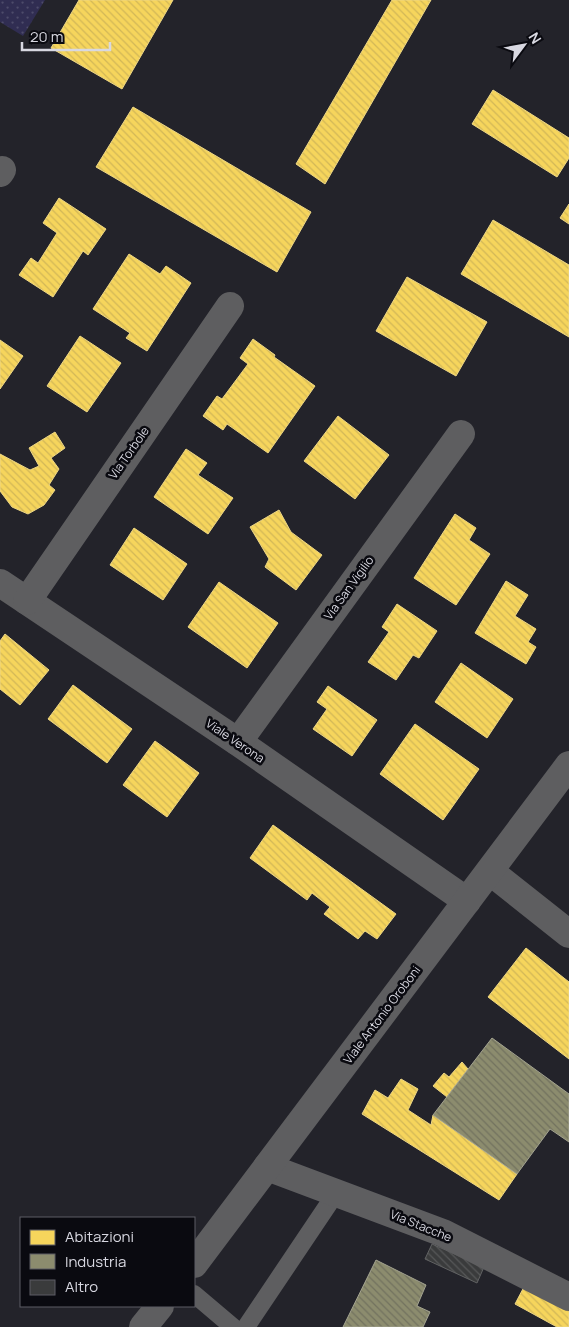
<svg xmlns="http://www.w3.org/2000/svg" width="569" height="1327" viewBox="0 0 569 1327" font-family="Manrope,sans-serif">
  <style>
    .grass { fill: url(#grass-dots) }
    .homes { fill: url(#homes-back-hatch); stroke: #edd684 }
    .industry { fill: url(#industry-back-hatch); stroke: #a3a390 }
    .building { fill: url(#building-back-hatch); stroke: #616263 }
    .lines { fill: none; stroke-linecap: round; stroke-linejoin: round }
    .service { stroke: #5e5e60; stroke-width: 18 }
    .minor { stroke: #5e5e60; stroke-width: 28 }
    .tertiary { stroke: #5e5e60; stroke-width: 28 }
    .labels { text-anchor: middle; stroke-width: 5; stroke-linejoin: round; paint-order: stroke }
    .street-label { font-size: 12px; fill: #d8d8e1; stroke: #0a0a10 }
  </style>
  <defs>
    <pattern id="grass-dots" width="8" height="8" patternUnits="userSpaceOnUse" patternTransform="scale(1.25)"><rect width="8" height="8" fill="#302d52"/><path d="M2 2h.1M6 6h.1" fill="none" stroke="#4d4b6b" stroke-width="1.8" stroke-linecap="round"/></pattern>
    <pattern id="homes-back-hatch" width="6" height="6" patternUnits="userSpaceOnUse" patternTransform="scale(1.25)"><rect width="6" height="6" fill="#f6d55c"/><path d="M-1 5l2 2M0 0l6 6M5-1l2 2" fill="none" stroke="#d2b757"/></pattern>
    <pattern id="industry-back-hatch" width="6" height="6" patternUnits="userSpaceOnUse" patternTransform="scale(1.25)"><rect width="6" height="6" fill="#8c8c6e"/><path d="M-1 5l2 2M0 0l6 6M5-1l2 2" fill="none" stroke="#72725f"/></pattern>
    <pattern id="building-back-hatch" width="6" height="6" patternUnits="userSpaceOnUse" patternTransform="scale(1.25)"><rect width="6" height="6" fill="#3a3b3c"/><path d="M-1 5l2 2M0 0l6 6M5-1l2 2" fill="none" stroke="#565758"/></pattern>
  </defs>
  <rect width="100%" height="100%" fill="#23232a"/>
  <!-- grass -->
  <polygon class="grass" points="0,0 45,0 23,36 0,22"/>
  <!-- homes -->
  <g class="homes">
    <polygon points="79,0 173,0 122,89 51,48"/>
    <polygon points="392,0 431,0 325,184 296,164"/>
    <polygon points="493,90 569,138 569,158 557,177 472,124"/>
    <polygon points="133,107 311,212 277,272 96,167"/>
    <polygon points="59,198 106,229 88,255 83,251 53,297 19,275 31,258 38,263 57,233 43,223"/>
    <polygon points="569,204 569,224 560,218"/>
    <polygon points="493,220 569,265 569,337 461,274"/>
    <polygon points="129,254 160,274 166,266 191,283 147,351 126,338 130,333 93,309"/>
    <polygon points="407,277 487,322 456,376 376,331"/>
    <polygon points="80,336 121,363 87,412 47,386"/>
    <polygon points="253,339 275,355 274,357 315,386 268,453 227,424 223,430 203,416 217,396 222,399 248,364 240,358"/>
    <polygon points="0,340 23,356 0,389"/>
    <polygon points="338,416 389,455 355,499 304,461"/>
    <polygon points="55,432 65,448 51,458 59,469 49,485 55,490 44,505 28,514 12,507 0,491 0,454 30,470 39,466 29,448"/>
    <polygon points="186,449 207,463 198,475 233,498 208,534 154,497"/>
    <polygon points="279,510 291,532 322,555 296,590 265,567 269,559 250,527"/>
    <polygon points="455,514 476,528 469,540 490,554 456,605 414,578"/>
    <polygon points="134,528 187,564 163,600 110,565"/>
    <polygon points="506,581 528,595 515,616 536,629 528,642 536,647 526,664 475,633"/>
    <polygon points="219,582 278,623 247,668 188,627"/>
    <polygon points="397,604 437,631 419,658 413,655 396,680 368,662 389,632 382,627"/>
    <polygon points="5,634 49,670 20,705 0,689 0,641"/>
    <polygon points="461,663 513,699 487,738 435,702"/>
    <polygon points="73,685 132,729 107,763 48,719"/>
    <polygon points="328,686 377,720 352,756 313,729 327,709 317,702"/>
    <polygon points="415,724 479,769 443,820 380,774"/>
    <polygon points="155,741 199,773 167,817 123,785"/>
    <polygon points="273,825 396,914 377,939 365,931 358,939 324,914 330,907 312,893 307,900 250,858"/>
    <polygon points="526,948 569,982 569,1059 488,997"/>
    <polygon points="462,1062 468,1069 447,1097 433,1086 444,1073 449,1077"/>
    <polygon points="401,1079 418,1089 408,1110 431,1125 433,1115 517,1174 499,1200 362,1114 375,1090 388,1098"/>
    <polygon points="525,1285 569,1309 569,1327 557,1327 515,1304"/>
  </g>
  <!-- industry -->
  <g class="industry">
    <polygon points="492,1038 569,1094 569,1142 550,1129 517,1174 433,1115"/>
    <polygon points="376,1260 426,1285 417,1306 430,1312 423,1327 343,1327"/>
  </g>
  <!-- building -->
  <polygon class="building" points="432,1244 484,1267 477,1283 425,1259"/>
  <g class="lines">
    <!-- service -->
    <g class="service">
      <polyline points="194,1294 233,1327"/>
      <polyline points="246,1327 336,1193"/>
    </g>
    <!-- minor -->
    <g class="minor">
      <polyline points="0,173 2,170"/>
      <polyline points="0,583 238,742 467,901"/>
      <polyline points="27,601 230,306"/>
      <polyline points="238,742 461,434"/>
      <polyline points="491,872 569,934"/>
      <polyline points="267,1167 443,1233 569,1297"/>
    </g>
    <!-- tertiary -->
    <g class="tertiary">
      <polyline points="194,1264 569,765"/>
      <polyline points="143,1327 160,1306"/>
    </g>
  </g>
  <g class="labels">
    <!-- street labels -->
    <g class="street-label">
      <text transform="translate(129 453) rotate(-55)" y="4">Via Torbole</text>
      <text transform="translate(349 588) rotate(-54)" y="4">Via San Vigilio</text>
      <text transform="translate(235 741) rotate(34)" y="4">Viale Verona</text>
      <text transform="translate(382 1015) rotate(-53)" y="4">Viale Antonio Oroboni</text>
      <text transform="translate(421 1226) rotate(22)" y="4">Via Stacche</text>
    </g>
  </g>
  <!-- legend -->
  <rect x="20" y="1217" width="175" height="90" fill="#0a0a10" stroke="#5c5c64"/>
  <rect x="30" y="1230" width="25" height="15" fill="#f6d55c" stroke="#5c5c64"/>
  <text x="65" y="1242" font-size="15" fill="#d8d8e1">Abitazioni</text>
  <rect x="30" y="1254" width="25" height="15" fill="#8c8c6e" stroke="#5c5c64"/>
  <text x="65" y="1267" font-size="15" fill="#d8d8e1">Industria</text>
  <rect x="30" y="1280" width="25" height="15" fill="#3a3b3c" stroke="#5c5c64"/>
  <text x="65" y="1292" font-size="15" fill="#d8d8e1">Altro</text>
  <!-- north arrow -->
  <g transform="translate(524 45) rotate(58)" stroke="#0a0a10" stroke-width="4" paint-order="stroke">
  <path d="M0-4L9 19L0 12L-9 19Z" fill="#d8d8e1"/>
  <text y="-8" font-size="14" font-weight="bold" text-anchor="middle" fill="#d8d8e1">N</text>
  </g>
  <!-- scale -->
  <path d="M22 42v8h88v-8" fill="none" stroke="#d8d8e1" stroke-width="2.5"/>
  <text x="30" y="42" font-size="15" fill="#d8d8e1" stroke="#0a0a10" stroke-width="4" paint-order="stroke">20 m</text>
</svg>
